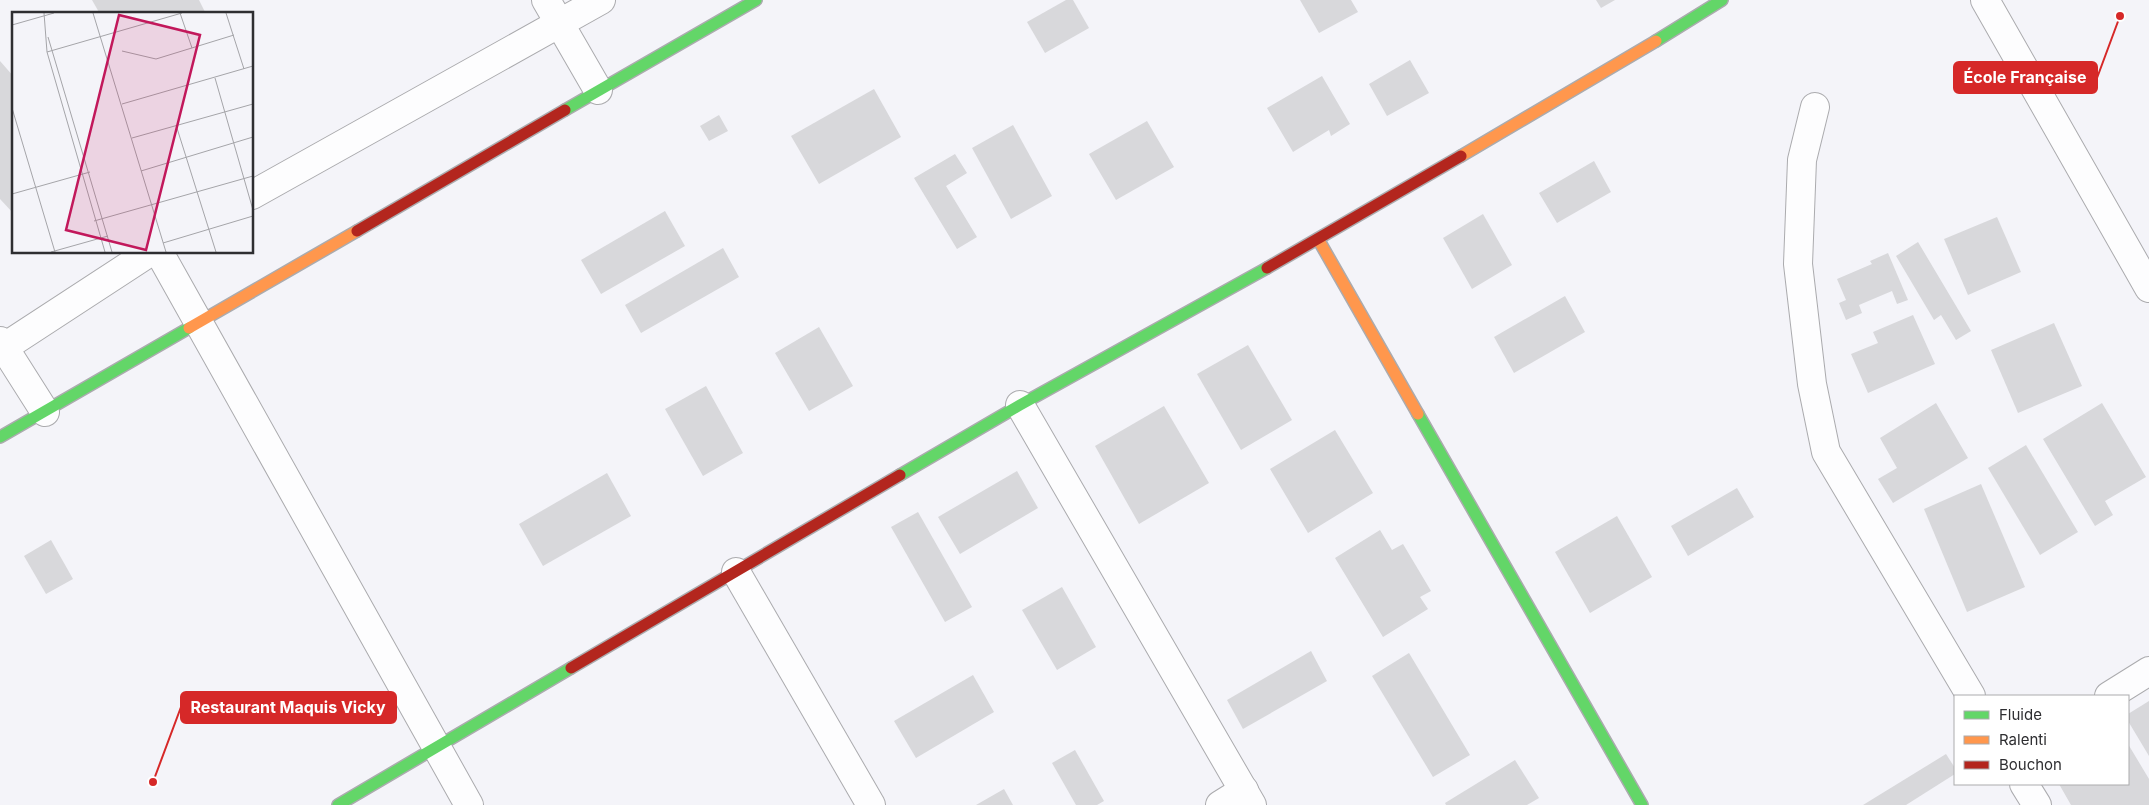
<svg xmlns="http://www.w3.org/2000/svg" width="2149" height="805" viewBox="0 0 2149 805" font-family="Inter,sans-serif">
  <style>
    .building { fill: #d8d8db }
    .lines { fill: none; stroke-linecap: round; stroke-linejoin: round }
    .street-casing { stroke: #ababae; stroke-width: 30 }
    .fast-casing { stroke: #ababae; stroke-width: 14 }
    .slow-casing { stroke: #ababae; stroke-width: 14 }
    .jam-casing { stroke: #ababae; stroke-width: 14 }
    .street { stroke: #fdfdfe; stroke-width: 28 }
    .fast { stroke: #63d668; stroke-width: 11 }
    .slow { stroke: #ff974d; stroke-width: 11 }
    .jam { stroke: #b3261e; stroke-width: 11 }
    .inset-road { fill: none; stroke: #a5a5a9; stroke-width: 1 }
    .view { fill: #c2185b; fill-opacity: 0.15; stroke: #c2185b; stroke-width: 2.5 }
    .inset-edge { fill: none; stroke: #2e2e31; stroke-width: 2.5 }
    .leader { fill: none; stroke: #d62828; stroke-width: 2 }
    .callout-dot { fill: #d62828; stroke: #fff; stroke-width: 2 }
    .callout { fill: #d62828; stroke: #d62828; stroke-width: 2 }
    .callout-label { font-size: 16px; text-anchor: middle; font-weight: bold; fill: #fff }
  </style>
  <rect width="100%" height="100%" fill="#f4f4f9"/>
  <!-- building -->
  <g class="building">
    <polygon points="92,0 199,0 206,14 100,14"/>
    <polygon points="1066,0 1073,0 1089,28 1045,53 1027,22"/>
    <polygon points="1300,0 1351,0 1358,12 1319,33"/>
    <polygon points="1596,0 1615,0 1601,8"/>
    <polygon points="1410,60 1429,93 1387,116 1369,84"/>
    <polygon points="0,61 14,77 14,214 0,199"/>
    <polygon points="1322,76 1350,124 1331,136 1329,130 1293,152 1267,108"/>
    <polygon points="874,89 901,137 819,184 791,136"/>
    <polygon points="719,115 728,131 709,141 700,126"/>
    <polygon points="1147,121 1174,167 1116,200 1089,154"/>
    <polygon points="1013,125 1052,196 1011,219 972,148"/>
    <polygon points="955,154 967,173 946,186 977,237 957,249 914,178"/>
    <polygon points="1594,161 1611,192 1557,223 1539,193"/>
    <polygon points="665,211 685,246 601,294 581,260"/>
    <polygon points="1483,214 1512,265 1472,289 1443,238"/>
    <polygon points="1997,217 2021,272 1968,295 1944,239"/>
    <polygon points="1918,242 1971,331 1956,340 1941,315 1934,320 1896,256"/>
    <polygon points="723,248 739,277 641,333 625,305"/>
    <polygon points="1888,253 1908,300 1897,304 1892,291 1859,305 1862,313 1846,320 1839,303 1846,300 1837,279 1872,264 1870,261"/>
    <polygon points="1565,296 1585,332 1514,373 1494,337"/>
    <polygon points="1913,315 1935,364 1868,393 1851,354 1878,343 1873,332"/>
    <polygon points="2054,323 2082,386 2018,413 1991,350"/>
    <polygon points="819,327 853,386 809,411 775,353"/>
    <polygon points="1248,345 1292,420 1241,450 1197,374"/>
    <polygon points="706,386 743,453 703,476 665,409"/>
    <polygon points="1936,403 1968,458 1893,503 1878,479 1897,468 1880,438"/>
    <polygon points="2102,403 2146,477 2105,501 2113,515 2095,526 2043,439"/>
    <polygon points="1164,406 1209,483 1139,524 1095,446"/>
    <polygon points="1335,430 1373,493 1308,533 1270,469"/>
    <polygon points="2026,445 2078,532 2040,555 1988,468"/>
    <polygon points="1017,471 1038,508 960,554 938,517"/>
    <polygon points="607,473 631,516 543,566 519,524"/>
    <polygon points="1981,484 2025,587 1967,612 1924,509"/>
    <polygon points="1737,488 1754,517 1688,556 1671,526"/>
    <polygon points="918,512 972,607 945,622 891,527"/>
    <polygon points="1617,516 1652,577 1590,613 1555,552"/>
    <polygon points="1380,530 1392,550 1403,544 1431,591 1420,597 1428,609 1383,637 1335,558"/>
    <polygon points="51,540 73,579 46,594 24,556"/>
    <polygon points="1062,587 1096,647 1057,670 1022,610"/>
    <polygon points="1311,651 1327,681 1243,729 1227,700"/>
    <polygon points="1409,653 1470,755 1433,777 1372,676"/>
    <polygon points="973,675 994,712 916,758 894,721"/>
    <polygon points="2149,701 2149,756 2128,721 2128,714"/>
    <polygon points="2128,744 2149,779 2149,805 2071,805 2059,784 2128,784"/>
    <polygon points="1075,750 1104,801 1097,805 1076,805 1052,763"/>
    <polygon points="1946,754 1955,768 1955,774 1906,805 1863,805"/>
    <polygon points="1515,760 1539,798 1527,805 1446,805 1445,803"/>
    <polygon points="1004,789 1013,805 976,805"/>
  </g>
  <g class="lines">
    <defs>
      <g id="street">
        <polyline points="546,0 598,90"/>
        <polyline points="1985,0 2149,288"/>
        <polyline points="1815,107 1802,160 1798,264 1812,384 1826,452 1971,696"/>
        <polyline points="252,195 601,0"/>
        <polyline points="159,252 469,805"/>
        <polyline points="0,341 45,412"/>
        <polyline points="0,350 150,252"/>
        <polyline points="1020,405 1252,805"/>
        <polyline points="736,572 871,805"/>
        <polyline points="2109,696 2149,671"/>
        <polyline points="2024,784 2037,805"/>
        <polyline points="1220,805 1244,790"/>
      </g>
      <g id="fast">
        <polyline points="1656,41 1722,0"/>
        <polyline points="565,110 756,0"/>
        <polyline points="1418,414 1642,805"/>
        <polyline points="0,437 189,328"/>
        <polyline points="900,475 1020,405 1267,268"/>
        <polyline points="338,805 571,668"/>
      </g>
      <g id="slow">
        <polyline points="1461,156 1656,41"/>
        <polyline points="1318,239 1418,414"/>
        <polyline points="189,328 357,231"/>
      </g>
      <g id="jam">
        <polyline points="357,231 565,110"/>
        <polyline points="1267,268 1461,156"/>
        <polyline points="571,668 900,475"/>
      </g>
    </defs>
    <!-- street casing -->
    <use href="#street" class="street-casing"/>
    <!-- fast casing -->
    <use href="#fast" class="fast-casing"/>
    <!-- slow casing -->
    <use href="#slow" class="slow-casing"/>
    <!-- jam casing -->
    <use href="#jam" class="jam-casing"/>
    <!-- street -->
    <use href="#street" class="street"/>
    <!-- fast -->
    <use href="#fast" class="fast"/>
    <!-- slow -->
    <use href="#slow" class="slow"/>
    <!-- jam -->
    <use href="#jam" class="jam"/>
  </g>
  <!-- overview -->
  <g transform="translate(12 12)">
    <rect width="241" height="241" fill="#f4f4f9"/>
    <path class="inset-road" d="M32 1 35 40 93 240M81 1 154 240M168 1 180 36M214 1 232 57M0 13 42 1M36 25 100 240M110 39 144 47 222 23M35 40 170 1M203 66 241 198M110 92 241 54M0 96 43 240M164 113 204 240M120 126 241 92M129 159 241 125M0 182 78 160M82 209 241 164M151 231 241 204M39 240 96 224"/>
    <path class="view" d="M107 3 188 23 134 238 54 218Z"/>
    <rect width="241" height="241" class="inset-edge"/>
  </g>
  <!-- callouts -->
  <path class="leader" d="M2120 16L2097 78M153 782L181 707"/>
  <g class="callout-dot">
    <circle cx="2120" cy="16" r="5"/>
    <circle cx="153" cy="782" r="5"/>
  </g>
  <g class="callout">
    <rect x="1954" y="62" width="143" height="31" rx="5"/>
    <rect x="181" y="692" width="215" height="31" rx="5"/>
  </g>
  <g class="callout-label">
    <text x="2025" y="83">École Française</text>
    <text x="288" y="713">Restaurant Maquis Vicky</text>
  </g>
  <!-- legend -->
  <rect x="1954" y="695" width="175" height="90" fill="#ffffff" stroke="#ababad"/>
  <rect x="1964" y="711" width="25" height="8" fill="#63d668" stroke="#ababad"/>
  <text x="1999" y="720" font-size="15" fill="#2e2e31">Fluide</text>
  <rect x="1964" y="736" width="25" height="8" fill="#ff974d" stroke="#ababad"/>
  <text x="1999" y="745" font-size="15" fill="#2e2e31">Ralenti</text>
  <rect x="1964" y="761" width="25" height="8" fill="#b3261e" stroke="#ababad"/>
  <text x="1999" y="770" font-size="15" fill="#2e2e31">Bouchon</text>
</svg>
